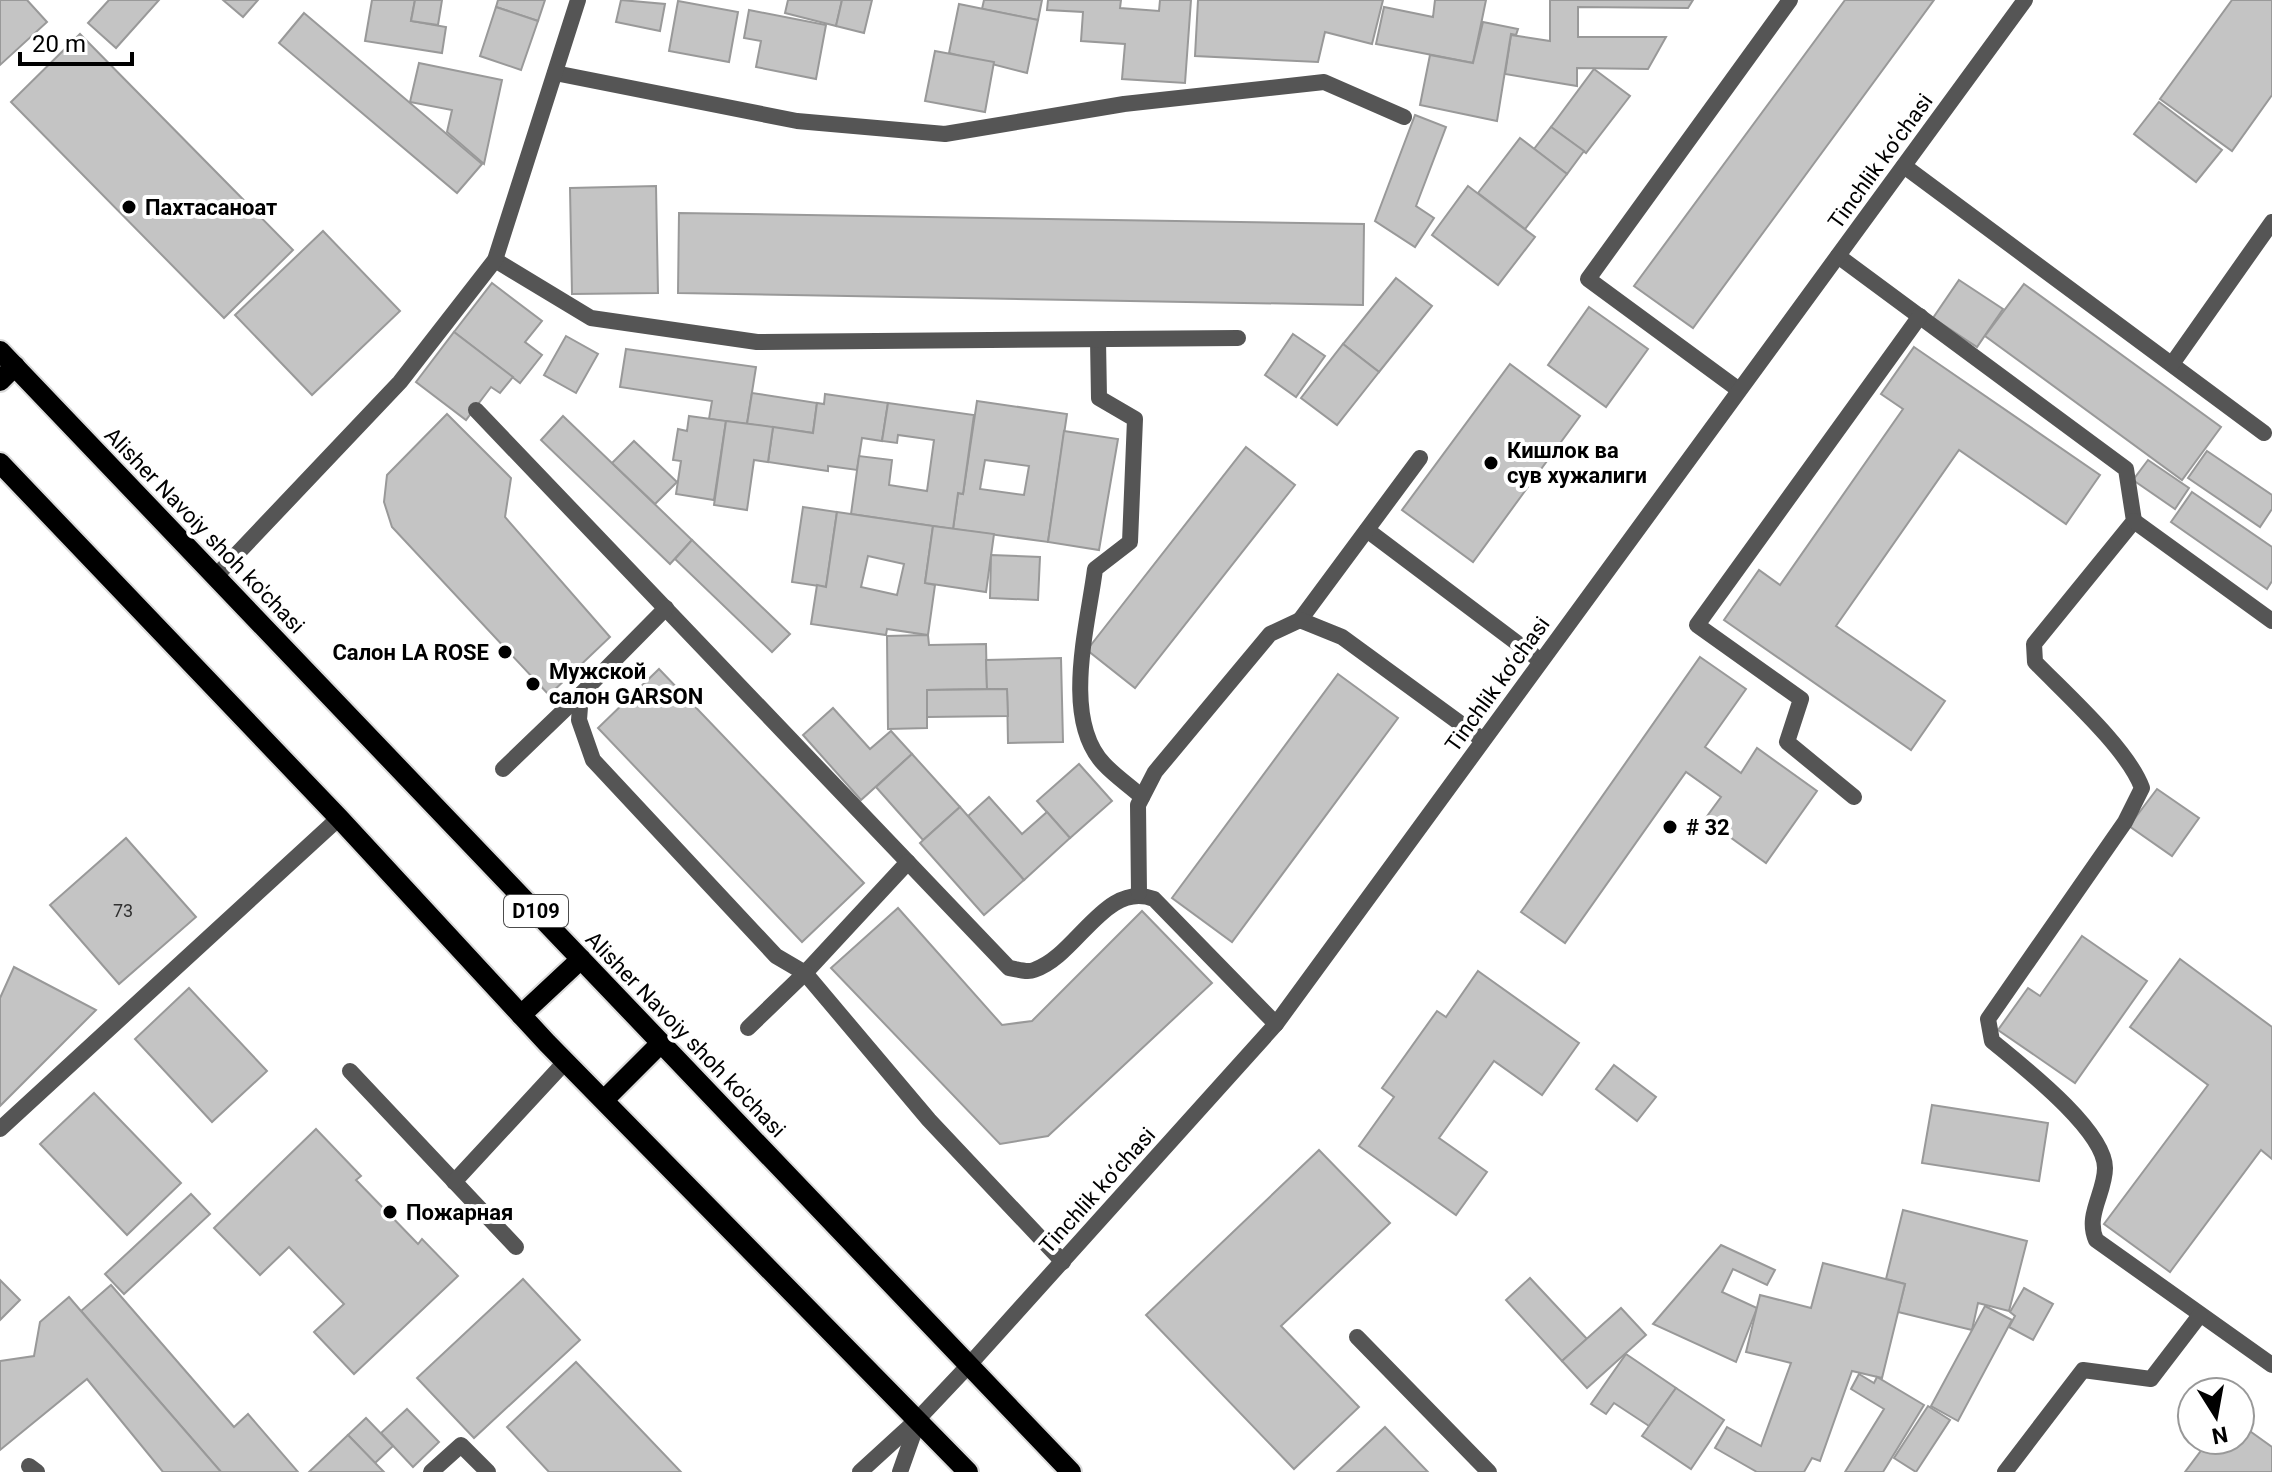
<svg xmlns="http://www.w3.org/2000/svg" width="2272" height="1472" viewBox="0 0 2272 1472" font-family="Roboto,sans-serif">
  <style>
    .building { fill: #c4c4c4; stroke: #999; stroke-width: 2; fill-rule: evenodd }
    .lines { fill: none; stroke-linecap: round; stroke-linejoin: round }
    .primary-casing { stroke: #dbdbdb; stroke-width: 24 }
    .service { stroke: #555; stroke-width: 16 }
    .minor { stroke: #555; stroke-width: 16 }
    .primary { stroke: #000; stroke-width: 20 }
    .poi-dot { fill: #000; stroke: #fff; stroke-width: 3 }
    .labels { text-anchor: middle; stroke-width: 8; stroke-linejoin: round; paint-order: stroke }
    .number-label { font-size: 18px; fill: #313131 }
    .shield { fill: #fff; stroke: #4c4c4c; stroke-width: 2 }
    .shield-label { font-size: 20px; font-weight: bold; fill: #000 }
    .street-label { font-size: 22px; fill: #000; stroke: #fff }
    .poi-label { font-size: 22px; font-weight: bold; fill: #000; stroke: #fff; text-anchor: start }
  </style>
  <rect width="100%" height="100%" fill="#fff"/>
  <!-- building -->
  <g class="building">
    <polygon points="0,0 27,0 47,22 0,65"/>
    <polygon points="109,0 159,0 116,48 88,23"/>
    <polygon points="223,0 258,0 243,17"/>
    <polygon points="372,0 415,0 411,21 446,27 442,53 365,41"/>
    <polygon points="415,0 442,0 438,25 411,21"/>
    <polygon points="498,0 545,0 538,21 496,7"/>
    <polygon points="621,0 665,4 660,31 616,22"/>
    <polygon points="788,0 842,0 836,26 785,13"/>
    <polygon points="842,0 872,0 864,33 836,26"/>
    <polygon points="984,0 1042,0 1038,20 982,9"/>
    <polygon points="1048,0 1121,0 1120,8 1159,11 1160,0 1191,0 1185,83 1122,79 1125,44 1081,41 1083,12 1047,10"/>
    <polygon points="1198,0 1383,0 1372,44 1325,32 1318,62 1195,56"/>
    <polygon points="1435,0 1486,0 1473,63 1376,44 1384,7 1433,17"/>
    <polygon points="1550,0 1693,0 1688,8 1578,7 1578,37 1666,37 1648,69 1577,68 1577,86 1505,74 1511,35 1550,41"/>
    <polygon points="1845,0 1934,0 1693,328 1634,286"/>
    <polygon points="2232,0 2272,0 2272,95 2232,151 2160,99"/>
    <polygon points="678,1 738,12 729,62 669,51"/>
    <polygon points="959,4 1038,20 1027,73 949,53"/>
    <polygon points="496,7 538,21 521,70 480,56"/>
    <polygon points="749,10 826,25 816,79 756,67 761,41 744,38"/>
    <polygon points="304,13 482,164 457,193 279,43"/>
    <polygon points="1483,22 1518,29 1516,35 1511,34 1497,121 1420,105 1430,55 1473,63"/>
    <polygon points="80,34 293,250 224,318 11,102"/>
    <polygon points="935,51 994,62 985,112 925,101"/>
    <polygon points="419,63 502,80 484,164 447,132 452,110 410,102"/>
    <polygon points="1594,69 1630,96 1586,153 1551,127"/>
    <polygon points="2159,102 2222,150 2196,182 2134,134"/>
    <polygon points="1415,115 1446,127 1416,206 1434,218 1415,247 1375,221"/>
    <polygon points="1551,127 1584,151 1567,174 1534,149"/>
    <polygon points="1520,138 1567,174 1525,229 1478,193"/>
    <polygon points="656,186 658,293 572,294 570,188"/>
    <polygon points="1468,186 1535,237 1498,285 1432,235"/>
    <polygon points="679,213 1364,224 1363,305 678,293"/>
    <polygon points="323,231 400,311 312,395 235,315"/>
    <polygon points="1396,278 1432,306 1379,372 1343,344"/>
    <polygon points="1959,280 2003,309 1977,347 1933,318"/>
    <polygon points="492,283 542,321 525,342 542,355 520,383 454,332"/>
    <polygon points="2024,284 2221,427 2182,480 1985,336"/>
    <polygon points="1589,307 1648,349 1606,407 1548,365"/>
    <polygon points="454,332 513,377 500,393 491,387 466,420 416,382"/>
    <polygon points="1293,334 1325,356 1296,397 1265,375"/>
    <polygon points="566,336 598,354 576,393 544,375"/>
    <polygon points="1343,344 1379,372 1337,425 1301,398"/>
    <polygon points="1914,347 2100,475 2066,524 1959,450 1836,626 1945,701 1911,750 1724,620 1759,570 1780,585 1903,409 1881,394"/>
    <polygon points="626,349 756,367 747,424 709,419 712,401 620,387"/>
    <polygon points="1510,364 1580,416 1473,562 1402,510"/>
    <polygon points="752,393 817,403 813,433 747,424"/>
    <polygon points="825,394 888,403 882,441 862,438 857,470 828,466 828,471 768,462 773,427 813,433 817,403 824,404"/>
    <path d="M977 401 1067 414 1048 542 953 529 958 493 963 494ZM985 460 1029 466 1024 495 980 489Z"/>
    <polygon points="888,403 974,415 963,494 958,493 953,529 851,514 859,456 892,460 889,485 927,491 934,440 898,435 897,443 882,441"/>
    <polygon points="447,414 511,478 505,517 610,637 549,695 392,527 384,502 387,475"/>
    <polygon points="563,416 692,540 670,564 541,440"/>
    <polygon points="689,416 726,421 714,500 676,494 681,461 673,460 678,429 687,431"/>
    <polygon points="726,421 773,427 768,462 754,460 747,510 714,505"/>
    <polygon points="1064,431 1118,439 1099,550 1048,542"/>
    <polygon points="634,441 677,482 655,504 612,463"/>
    <polygon points="1246,447 1295,485 1135,688 1087,650"/>
    <polygon points="2207,451 2272,495 2272,509 2260,527 2188,478"/>
    <polygon points="2148,460 2189,488 2175,509 2133,480"/>
    <polygon points="2192,492 2272,547 2272,581 2267,589 2171,522"/>
    <polygon points="803,507 837,512 826,587 792,582"/>
    <path d="M837 512 933 526 925 583 935 585 928 635 887 629 886 635 811 624 817 585 826 587ZM868 556 904 564 897 595 861 587Z"/>
    <polygon points="933,526 994,534 986,592 925,583"/>
    <polygon points="692,540 790,634 772,652 675,559"/>
    <polygon points="991,555 1040,557 1038,600 990,598"/>
    <polygon points="928,635 929,645 986,644 987,689 927,690 927,728 888,729 887,636"/>
    <polygon points="1700,657 1746,689 1705,747 1741,773 1757,748 1817,791 1766,863 1705,819 1721,797 1686,772 1565,943 1521,912"/>
    <polygon points="1061,658 1063,742 1008,743 1007,689 987,689 986,660"/>
    <polygon points="659,669 864,883 802,942 598,728"/>
    <polygon points="1338,674 1398,718 1232,942 1172,898"/>
    <polygon points="1007,689 1008,716 927,717 927,690"/>
    <polygon points="833,708 870,749 891,731 912,754 861,800 803,735"/>
    <polygon points="912,754 960,807 923,840 876,787"/>
    <polygon points="1079,764 1112,801 1070,838 1037,801"/>
    <polygon points="2157,789 2199,818 2172,856 2129,826"/>
    <polygon points="989,797 1022,834 1047,812 1070,838 1024,880 968,816"/>
    <polygon points="960,807 1024,880 984,915 920,843"/>
    <polygon points="126,838 196,917 119,984 50,905"/>
    <polygon points="898,908 1002,1025 1032,1021 1142,911 1212,983 1048,1136 1000,1144 831,968"/>
    <polygon points="2082,936 2147,981 2075,1083 1998,1030 2028,988 2040,996"/>
    <polygon points="2180,959 2272,1027 2272,1159 2261,1150 2170,1272 2104,1224 2208,1085 2130,1027"/>
    <polygon points="14,967 96,1010 0,1106 0,998"/>
    <polygon points="1478,971 1579,1043 1542,1095 1494,1061 1439,1138 1487,1172 1456,1215 1359,1146 1394,1097 1382,1088 1437,1011 1446,1017"/>
    <polygon points="189,988 267,1071 212,1122 135,1039"/>
    <polygon points="1614,1065 1656,1097 1637,1121 1596,1089"/>
    <polygon points="94,1093 181,1183 127,1235 40,1144"/>
    <polygon points="1932,1105 2048,1123 2039,1181 1922,1163"/>
    <polygon points="316,1129 361,1176 356,1180 418,1244 422,1239 458,1276 354,1374 314,1332 344,1304 289,1247 260,1275 214,1228"/>
    <polygon points="1319,1150 1390,1223 1281,1326 1359,1407 1294,1469 1146,1315"/>
    <polygon points="191,1194 210,1214 124,1294 105,1274"/>
    <polygon points="1903,1210 2027,1241 2009,1311 1978,1303 1972,1330 1898,1312 1905,1284 1886,1279"/>
    <polygon points="1721,1245 1775,1270 1767,1285 1733,1269 1722,1292 1757,1308 1736,1362 1653,1324"/>
    <polygon points="1823,1263 1905,1284 1882,1378 1852,1371 1820,1461 1812,1458 1804,1472 1757,1472 1715,1448 1727,1427 1761,1446 1791,1363 1746,1352 1760,1295 1811,1308"/>
    <polygon points="1530,1278 1587,1339 1562,1361 1506,1300"/>
    <polygon points="523,1279 580,1340 474,1438 417,1378"/>
    <polygon points="0,1280 20,1300 0,1320"/>
    <polygon points="111,1285 234,1427 248,1414 298,1472 221,1472 81,1311"/>
    <polygon points="2024,1288 2053,1304 2033,1340 2009,1327 2015,1316 2010,1312"/>
    <polygon points="69,1297 81,1311 221,1472 163,1472 87,1379 0,1450 0,1361 34,1356 40,1322"/>
    <polygon points="1985,1306 2012,1320 1958,1421 1931,1406"/>
    <polygon points="1621,1308 1646,1335 1587,1388 1562,1361"/>
    <polygon points="1626,1354 1676,1388 1649,1426 1614,1403 1606,1414 1591,1404"/>
    <polygon points="576,1362 681,1472 549,1472 507,1427"/>
    <polygon points="1859,1374 1874,1383 1877,1377 1924,1405 1883,1472 1845,1472 1884,1409 1851,1389"/>
    <polygon points="1676,1388 1724,1420 1691,1469 1642,1436"/>
    <polygon points="1928,1406 1950,1420 1916,1472 1894,1458"/>
    <polygon points="407,1409 439,1442 413,1467 381,1433"/>
    <polygon points="366,1418 393,1446 375,1463 348,1435"/>
    <polygon points="2240,1424 2272,1447 2272,1472 2185,1472 2209,1440 2240,1440"/>
    <polygon points="1385,1427 1428,1472 1337,1472"/>
    <polygon points="348,1435 384,1472 309,1472"/>
  </g>
  <g class="lines">
    <defs>
      <g id="primary">
        <polyline points="0,351 1071,1472"/>
        <polyline points="0,381 15,366"/>
        <polyline points="0,463 339,818 547,1043 968,1472"/>
        <polyline points="521,1015 581,959"/>
        <polyline points="604,1100 661,1043"/>
      </g>
    </defs>
    <!-- primary casing -->
    <use href="#primary" class="primary-casing"/>
    <!-- service -->
    <g class="service">
      <polyline points="1904,166 2264,433"/>
      <path d="M1838 256 2126 469 2134 521 2034 644 2035 662C2065 693 2128 749 2142 788L2125 822 1988 1019 1992 1041C2021 1065 2105 1130 2105 1168 2105 1193 2085 1215 2096 1240L2272 1365"/>
      <path d="M1098 340 1099 398 1135 419 1130 542 1095 569C1088 625 1061 719 1104 764 1115 776 1130 786 1142 797"/>
      <polyline points="2172,364 2272,222"/>
      <polyline points="1739,390 1588,279 1790,0"/>
      <path d="M476 410 1009 968C1017 969 1027 973 1034 970 1077 956 1105 880 1154 899L1276 1024"/>
      <polyline points="2134,521 2272,621"/>
      <polyline points="1367,530 1541,661"/>
      <polyline points="666,608 581,694 579,720 593,760 776,956 805,973 908,862"/>
      <polyline points="1300,620 1420,458"/>
      <polyline points="503,769 581,694"/>
      <polyline points="1854,797 1787,742 1801,699 1697,625 1920,316"/>
      <polyline points="1139,893 1138,805 1155,772 1270,634 1300,620 1342,637 1483,740"/>
      <polyline points="748,1028 805,973 929,1120 1063,1262"/>
      <polyline points="350,1071 516,1247"/>
      <polyline points="0,1129 339,818"/>
      <polyline points="454,1182 566,1061"/>
      <polyline points="1357,1337 1489,1472"/>
      <polyline points="29,1466 37,1472"/>
      <polyline points="431,1472 461,1445 488,1472"/>
      <polyline points="2005,1472 2083,1370 2151,1379 2200,1315"/>
    </g>
    <!-- minor -->
    <g class="minor">
      <polyline points="555,73 797,121 945,134 1124,104 1324,82 1404,117"/>
      <polyline points="495,260 591,318 757,342 1238,338"/>
      <polyline points="216,576 400,382 495,260 578,0"/>
      <polyline points="860,1472 918,1419 969,1365 1276,1024 2025,0"/>
      <polyline points="900,1472 918,1421"/>
    </g>
    <!-- primary -->
    <use href="#primary" class="primary"/>
  </g>
  <!-- markers -->
  <g class="poi-dot">
    <circle cx="129" cy="207" r="8"/>
    <circle cx="1491" cy="463" r="8"/>
    <circle cx="505" cy="652" r="8"/>
    <circle cx="533" cy="684" r="8"/>
    <circle cx="1670" cy="827" r="8"/>
    <circle cx="390" cy="1212" r="8"/>
  </g>
  <g class="labels">
    <!-- number labels -->
    <g class="number-label">
      <text x="123" y="917">73</text>
    </g>
    <!-- shield labels -->
    <rect class="shield" x="504" y="895" width="64" height="32" rx="6"/>
    <g class="shield-label">
      <text x="536" y="918">D109</text>
    </g>
    <!-- street labels -->
    <g class="street-label">
      <text transform="translate(1880 161) rotate(-54)" y="8">Tinchlik kо‘chasi</text>
      <text transform="translate(205 530) rotate(46)" y="8">Alisher Navoiy shoh ko'chasi</text>
      <text transform="translate(1497 684) rotate(-54)" y="8">Tinchlik kо‘chasi</text>
      <text transform="translate(686 1034) rotate(46)" y="8">Alisher Navoiy shoh ko'chasi</text>
      <text transform="translate(1097 1190) rotate(-48)" y="8">Tinchlik kо‘chasi</text>
    </g>
    <!-- poi labels -->
    <g class="poi-label">
      <text x="145" y="215">Пахтасаноат</text>
      <text x="1507" y="458">Кишлок ва<tspan x="1507" dy="25">сув хужалиги</tspan></text>
      <text x="489" y="660" text-anchor="end">Салон LA ROSE</text>
      <text x="549" y="679">Мужской<tspan x="549" dy="25">салон GARSON</tspan></text>
      <text x="1686" y="835"># 32</text>
      <text x="406" y="1220">Пожарная</text>
    </g>
  </g>
  <!-- north arrow -->
  <g transform="translate(2216 1416) rotate(169)"><circle r="38" fill="#ffffff" stroke="#999999" stroke-width="2"/>
  <path d="M0-6L14 30L0 20L-14 30Z" fill="#000000"/>
  <text y="-12" font-size="22" font-weight="bold" text-anchor="middle" fill="#000000">N</text>
  </g>
  <!-- scale -->
  <path d="M20 52v12h112v-12" fill="none" stroke="#000000" stroke-width="4"/>
  <text x="32" y="52" font-size="24" fill="#000000" stroke="#ffffff" stroke-width="6" paint-order="stroke">20 m</text>
</svg>
